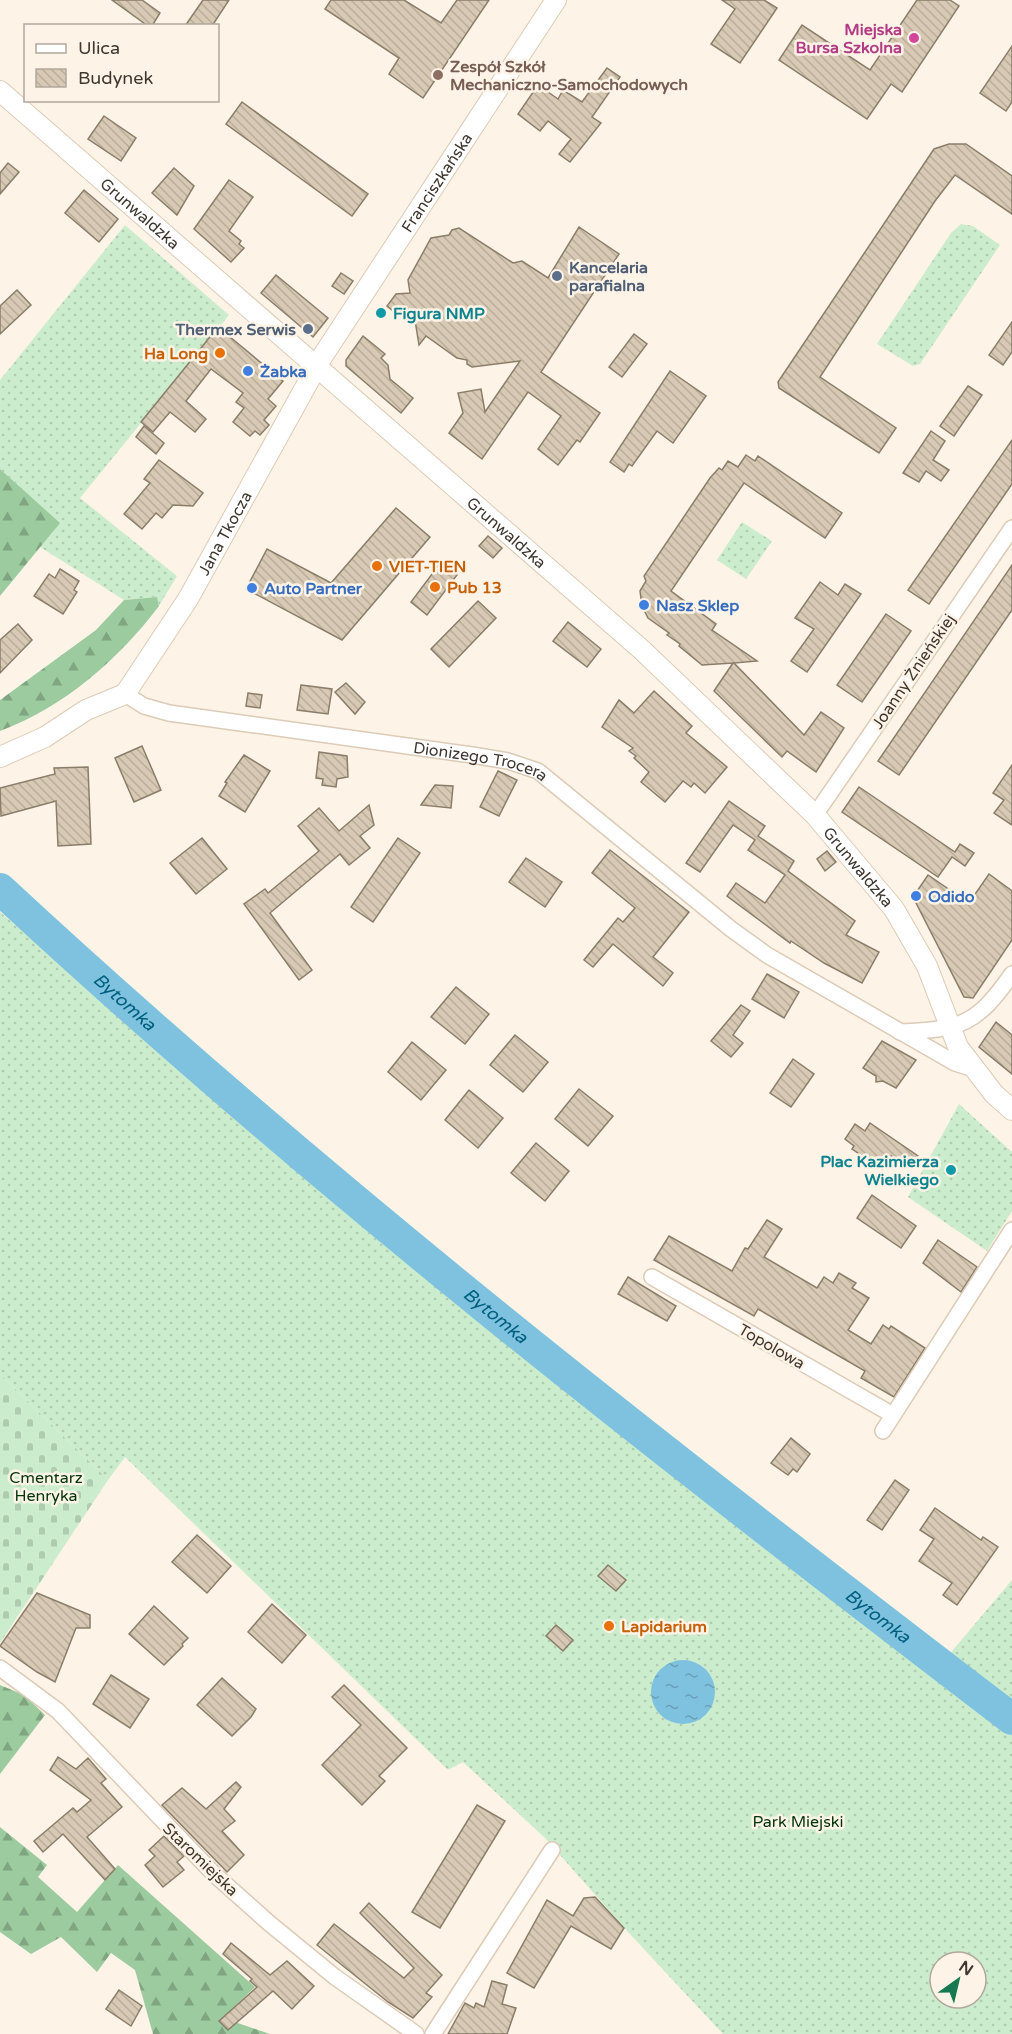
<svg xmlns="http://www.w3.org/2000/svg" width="1012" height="2034" viewBox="0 0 1012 2034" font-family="'Varela Round',sans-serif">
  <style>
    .grass { fill: url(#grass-dots); fill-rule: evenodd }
    .forest { fill: url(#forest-firs) }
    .cemetery { fill: url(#cemetery-stones) }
    .water { fill: url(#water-ripples) }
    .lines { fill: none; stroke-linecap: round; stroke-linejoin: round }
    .river { stroke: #7ec2e0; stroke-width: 32 }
    .building { fill: url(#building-back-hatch); stroke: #8a7d69; stroke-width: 1.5 }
    .minor-casing { stroke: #dccbb6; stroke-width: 18 }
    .tertiary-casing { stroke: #dccbb6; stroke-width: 22 }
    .minor { stroke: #fff; stroke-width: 15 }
    .tertiary { stroke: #fff; stroke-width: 20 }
    .hotel-dot { fill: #d1479c; stroke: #fef3e7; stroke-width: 2 }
    .education-dot { fill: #8d6e63; stroke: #fef3e7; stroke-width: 2 }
    .service-dot { fill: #5c6f8a; stroke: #fef3e7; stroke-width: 2 }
    .culture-dot { fill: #0f9aa8; stroke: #fef3e7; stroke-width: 2 }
    .food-dot { fill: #e8710a; stroke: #fef3e7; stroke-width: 2 }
    .shop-dot { fill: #3f7fe0; stroke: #fef3e7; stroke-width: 2 }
    .labels { text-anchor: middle; stroke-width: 5; stroke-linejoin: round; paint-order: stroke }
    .hotel-label { font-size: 16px; font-weight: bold; fill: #b23c85; stroke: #fef3e7; text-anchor: end }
    .education-label { font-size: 16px; font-weight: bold; fill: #785e54; stroke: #fef3e7; text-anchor: start }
    .street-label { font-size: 16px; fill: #3e372f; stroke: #fef3e7 }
    .service-label { font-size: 16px; font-weight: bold; fill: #4e5e75; stroke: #fef3e7; text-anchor: start }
    .culture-label { font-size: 16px; font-weight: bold; fill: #0d838f; stroke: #fef3e7; text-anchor: start }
    .food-label { font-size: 16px; font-weight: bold; fill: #c56008; stroke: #fef3e7; text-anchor: start }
    .shop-label { font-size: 16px; font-weight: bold; fill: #366cbe; stroke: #fef3e7; text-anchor: start }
    .park-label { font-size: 16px; fill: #003409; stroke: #fef3e7 }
    .water-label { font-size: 18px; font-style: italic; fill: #02607e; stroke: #fef3e7 }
  </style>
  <defs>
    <pattern id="grass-dots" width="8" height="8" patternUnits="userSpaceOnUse" patternTransform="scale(1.5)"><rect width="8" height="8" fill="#ccedcd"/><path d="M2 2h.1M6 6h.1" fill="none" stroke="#b0ccb0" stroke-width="1.8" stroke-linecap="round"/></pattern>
    <pattern id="forest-firs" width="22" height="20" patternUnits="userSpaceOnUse" patternTransform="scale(1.5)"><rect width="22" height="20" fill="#9bcb9e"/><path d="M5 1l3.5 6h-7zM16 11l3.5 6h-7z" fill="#80a681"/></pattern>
    <pattern id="cemetery-stones" width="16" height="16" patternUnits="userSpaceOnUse" patternTransform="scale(1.5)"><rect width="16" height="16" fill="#ccedcd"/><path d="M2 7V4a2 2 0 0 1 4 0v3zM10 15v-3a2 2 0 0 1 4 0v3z" fill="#b0ccb0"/></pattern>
    <pattern id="water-ripples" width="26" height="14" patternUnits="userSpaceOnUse" patternTransform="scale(1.5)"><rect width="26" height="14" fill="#7ec2e0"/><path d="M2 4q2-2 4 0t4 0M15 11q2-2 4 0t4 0" fill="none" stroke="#699eb6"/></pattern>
    <pattern id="building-back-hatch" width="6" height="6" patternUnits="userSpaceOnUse" patternTransform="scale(1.5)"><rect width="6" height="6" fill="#d7c9b3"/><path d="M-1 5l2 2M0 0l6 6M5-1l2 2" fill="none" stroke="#baad9a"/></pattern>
  </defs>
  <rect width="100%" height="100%" fill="#fef3e7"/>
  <!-- grass -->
  <g class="grass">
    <polygon points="961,224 973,226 1000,245 920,364 913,366 877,344 951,233"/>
    <polygon points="125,225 229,315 80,498 177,576 159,606 157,597 124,600 40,547 59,523 0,469 0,380"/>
    <polygon points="742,522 772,541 746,579 717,560"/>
    <path d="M0 912 541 1369 1012 1735V2034H723L628 1932 545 1838 463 1762 448 1770 125 1457 108 1480 0 1374ZM940 1962H976V1998H940Z"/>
    <polygon points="959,1104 1012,1152 1012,1211 987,1251 908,1197"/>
    <polygon points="1012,1580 1012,1707 947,1657"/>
  </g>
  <!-- forest -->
  <g class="forest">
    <polygon points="0,469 60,523 0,596"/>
    <path d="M157 597 159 606C118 660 64 707 0 731V700L96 630 124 600Z"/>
    <polygon points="0,1685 24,1695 45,1715 0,1774"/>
    <polygon points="0,1827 47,1865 38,1877 77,1912 118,1865 255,1987 234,2007 226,2019 270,2034 153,2034 135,1970 111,1953 97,1972 61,1937 31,1954 0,1932"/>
  </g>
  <!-- cemetery -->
  <polygon class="cemetery" points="0,1374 108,1480 0,1643"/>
  <!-- water -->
  <circle class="water" cx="683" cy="1692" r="32"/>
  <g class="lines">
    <!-- river -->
    <path class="river" id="s1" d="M0 889C320 1186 665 1454 1012 1719"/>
  </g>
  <!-- building -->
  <g class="building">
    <polygon points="112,0 142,0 160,13 152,26 148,26"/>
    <polygon points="203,0 229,0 212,26 185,26"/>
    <polygon points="331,0 404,0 441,23 457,0 489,0 423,98 389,74 399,58 325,9"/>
    <polygon points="722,0 764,0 777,8 740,63 711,44 735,9"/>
    <polygon points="917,0 950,0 959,6 902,92 891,84 867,119 779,60 802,25 870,70"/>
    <polygon points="1012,46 1012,102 1006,111 980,93"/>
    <polygon points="607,68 620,77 592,117 601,123 570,162 559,154 571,139 548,121 540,131 518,114 538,85 558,99 563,90 582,102"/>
    <polygon points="242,102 368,194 352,216 226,124"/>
    <polygon points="104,116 136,138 121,161 88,139"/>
    <polygon points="949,144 966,144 1012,176 1012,214 955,175 935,201 820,377 896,428 879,453 779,388 778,382 934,149"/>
    <polygon points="8,163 19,172 0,194 0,173"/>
    <polygon points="174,168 194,186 177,215 152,193"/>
    <polygon points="229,180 253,197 229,231 241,241 239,244 244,248 231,262 194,229"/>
    <polygon points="84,190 118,219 99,242 65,213"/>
    <polygon points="579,227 619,254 541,372 600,413 580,442 577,440 558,465 538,449 561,416 528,392 482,459 449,433 463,413 458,393 481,389 485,412 520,361 472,367 467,364 467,360 457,358 426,336 419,345 414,314 398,315 387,306 396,294 410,293 408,280 431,238 449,235 452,230 459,228 513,263 522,261 548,278"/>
    <polygon points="341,273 353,281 344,294 332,286"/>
    <polygon points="276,275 328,318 313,337 261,293"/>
    <polygon points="17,290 31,305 0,334 0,306"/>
    <polygon points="1012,322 1012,352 1003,365 989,355"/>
    <polygon points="218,327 283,381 268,399 276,406 264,420 269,425 260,435 255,431 250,436 233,422 244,408 236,402 243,393 211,369 186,401 206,419 195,432 170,412 153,432 141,422"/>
    <polygon points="634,334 647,344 622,377 609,367"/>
    <polygon points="363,336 385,354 381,358 388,365 390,379 413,398 401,413 346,366 346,360"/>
    <polygon points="670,371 706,396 673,443 657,431 632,466 629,464 624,472 610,462"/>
    <polygon points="968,386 982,395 954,436 940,426"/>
    <polygon points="144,426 164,443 156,454 136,437"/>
    <polygon points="931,431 945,441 933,460 949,470 941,481 926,471 919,482 903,473"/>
    <polygon points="1012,440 1012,484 929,604 908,590"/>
    <polygon points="746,455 755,461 758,456 842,513 825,538 744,483 671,591 716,624 712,630 757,661 734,663 804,735 821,712 844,728 816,772 787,751 782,757 714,691 733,663 702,665 679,646 680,644 667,635 669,633 648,618 642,606 640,591 646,581 644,576 710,478 719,468 722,470 728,461 738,467"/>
    <polygon points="159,460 203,493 193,506 173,505 162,518 156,513 142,529 124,514 150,483 144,479"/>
    <polygon points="396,508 430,537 342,640 246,589 267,549 331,583"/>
    <polygon points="488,536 502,548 493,558 479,546"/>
    <polygon points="441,562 457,575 427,615 411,602"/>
    <polygon points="1012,565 1012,610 899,775 878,761"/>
    <polygon points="60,569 79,581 74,590 77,592 63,614 34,596 49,574 55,578"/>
    <polygon points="820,582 838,595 845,584 861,594 807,672 791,661 814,629 795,618"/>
    <polygon points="478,601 496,618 449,667 431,649"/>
    <polygon points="886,614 911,631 862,702 837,685"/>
    <polygon points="568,622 601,649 587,667 553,641"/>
    <polygon points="18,624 32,640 0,673 0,640"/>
    <polygon points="346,683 365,702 355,714 335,692"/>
    <polygon points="301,685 332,689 328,714 297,710"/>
    <polygon points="654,691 692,726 686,733 727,767 705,793 694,783 691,787 683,781 665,802 641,782 649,772 634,758 636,756 629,751 633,748 602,727 619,700 634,713"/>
    <polygon points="248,693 262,695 260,708 246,706"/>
    <polygon points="142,746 161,790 134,802 115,758"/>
    <polygon points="319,752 347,756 348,777 337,779 336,787 322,785 323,779 316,778"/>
    <polygon points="244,755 270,771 245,812 219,796 227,783 225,782"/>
    <polygon points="1012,765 1012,825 994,813 1004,800 993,793"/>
    <polygon points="88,767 91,844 58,846 56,801 1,816 0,788 55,774 54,768"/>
    <polygon points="498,771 517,780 499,816 480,807"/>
    <polygon points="435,785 453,786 451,808 421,805"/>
    <polygon points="859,787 955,852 960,844 974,853 965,866 952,857 938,877 842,812"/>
    <polygon points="729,801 765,826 758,836 794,861 788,871 855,921 846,935 879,952 862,983 824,963 791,941 790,943 727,896 736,883 765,903 785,875 748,850 755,840 733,825 700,872 686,863"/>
    <polygon points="369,805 374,825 360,836 370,848 349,865 340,854 270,913 312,970 299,980 244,904 265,889 268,893 319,851 298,826 319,808 339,831"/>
    <polygon points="202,838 227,869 196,894 170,863"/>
    <polygon points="398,838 420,853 373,922 351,907"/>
    <polygon points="610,850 689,912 653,957 673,973 663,986 613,944 593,967 584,960 618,918 623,922 635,908 592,873"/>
    <polygon points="827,851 836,862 825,871 817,859"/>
    <polygon points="526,858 562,882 545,907 509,882"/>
    <polygon points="989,874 1012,891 1012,940 973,998 964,997 913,897 928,875 969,903"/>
    <polygon points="767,974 799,992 784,1018 752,999"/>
    <polygon points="456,987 489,1014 465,1044 431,1017"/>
    <polygon points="741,1005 750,1011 733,1035 743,1043 731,1057 711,1041"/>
    <polygon points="996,1022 1012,1035 1012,1074 979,1047"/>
    <polygon points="515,1035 548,1062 523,1092 490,1065"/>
    <polygon points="882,1041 916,1060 896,1088 883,1081 876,1082 876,1076 863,1068"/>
    <polygon points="412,1042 446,1070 421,1100 388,1072"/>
    <polygon points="793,1059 814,1074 791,1107 770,1093"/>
    <polygon points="579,1089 613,1116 588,1146 555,1119"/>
    <polygon points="469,1090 503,1118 478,1148 445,1120"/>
    <polygon points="870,1123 918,1156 910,1168 891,1156 882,1169 852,1149 854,1146 845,1139 855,1124 865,1131"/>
    <polygon points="536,1143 569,1171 545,1201 511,1173"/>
    <polygon points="872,1195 916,1226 901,1248 857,1218"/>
    <polygon points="767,1220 782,1229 764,1257 817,1288 824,1277 833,1283 839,1273 856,1283 852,1288 869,1298 848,1330 871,1344 883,1325 889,1329 891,1326 925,1348 894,1397 861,1378 865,1371 794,1330 758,1309 754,1316 654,1260 669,1236 732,1271 745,1248 748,1249"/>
    <polygon points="938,1240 977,1267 961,1292 923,1263"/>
    <polygon points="628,1277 676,1306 667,1321 618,1294"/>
    <polygon points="791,1438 810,1454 797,1472 793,1469 788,1475 771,1463"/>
    <polygon points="895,1480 909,1490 882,1530 867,1520"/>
    <polygon points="935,1508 981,1540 983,1537 998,1547 957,1605 943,1595 952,1583 919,1561 934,1539 920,1530"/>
    <polygon points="197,1535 231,1566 207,1593 172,1562"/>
    <polygon points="608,1565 626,1580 616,1591 598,1576"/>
    <polygon points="37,1593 90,1615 90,1628 76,1628 55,1682 37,1672 0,1646"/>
    <polygon points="272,1604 306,1635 282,1663 248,1632"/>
    <polygon points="154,1606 188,1638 182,1644 183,1646 164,1665 129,1634"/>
    <polygon points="556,1625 573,1640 563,1651 546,1636"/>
    <polygon points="111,1675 149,1699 130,1728 93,1704"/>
    <polygon points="222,1678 256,1709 251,1717 232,1736 197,1705"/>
    <polygon points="344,1685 407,1748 379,1776 385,1781 362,1805 322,1765 361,1725 332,1697"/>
    <polygon points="58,1757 76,1769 88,1758 106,1779 101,1783 122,1807 87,1837 115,1869 105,1880 63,1834 43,1852 34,1841 73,1808 77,1812 91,1800 50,1770"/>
    <polygon points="236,1782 241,1787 224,1809 235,1821 222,1831 244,1855 227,1872 162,1805 182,1788 206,1809"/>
    <polygon points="477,1805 505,1821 440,1928 412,1912"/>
    <polygon points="164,1836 184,1856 177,1862 184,1870 163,1887 145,1865 155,1856 149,1850"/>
    <polygon points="595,1897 624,1928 611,1949 571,1926 534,1988 507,1973 547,1900 573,1916 584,1898"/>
    <polygon points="369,1903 442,1975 426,1993 432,1997 413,2018 388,2002 317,1945 334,1924 404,1978 414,1968 360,1913"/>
    <polygon points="231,1943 270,1975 287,1961 314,1986 292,2009 273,1991 228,2030 219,2021 257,1987 250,1981 252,1979 223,1954"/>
    <polygon points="492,1981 507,1985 502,2004 516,2008 507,2034 448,2034 465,2003 474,2008 476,2003 484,2007"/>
    <polygon points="119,1990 142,2006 131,2026 106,2009"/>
  </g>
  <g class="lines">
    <defs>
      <g id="minor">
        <path id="s2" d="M125 694 144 706 169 713 472 755 508 761 538 771 731 929 767 955 955 1063 974 1069"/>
        <polyline points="815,815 1012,528"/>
        <path d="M900 1032C962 1029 976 1025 1012 974"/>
        <polyline points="652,1277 893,1415"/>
        <polyline points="883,1431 1012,1230"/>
        <polyline points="0,1668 58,1711 214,1874 269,1923 335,1977 416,2034"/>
        <polyline points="433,2034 552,1850"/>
      </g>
      <g id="tertiary">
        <path id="s3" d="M0 91 642 650 815 815 894 909 927 966 958 1047 994 1094 1012 1110"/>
        <path id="s4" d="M0 757 45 737 86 710 125 694 188 599 322 357 556 0"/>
      </g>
    </defs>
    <!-- minor casing -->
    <use href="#minor" class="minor-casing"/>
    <!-- tertiary casing -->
    <use href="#tertiary" class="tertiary-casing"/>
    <!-- minor -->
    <use href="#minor" class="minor"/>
    <!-- tertiary -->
    <use href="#tertiary" class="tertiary"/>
  </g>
  <!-- markers -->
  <circle class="hotel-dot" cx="914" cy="38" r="6"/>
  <circle class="education-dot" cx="438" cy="75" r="6"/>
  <g class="service-dot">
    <circle cx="557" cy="276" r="6"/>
    <circle cx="308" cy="329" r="6"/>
  </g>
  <g class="culture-dot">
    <circle cx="381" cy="313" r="6"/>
    <circle cx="951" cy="1170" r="6"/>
  </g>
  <g class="food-dot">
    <circle cx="220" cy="353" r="6"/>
    <circle cx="377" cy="566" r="6"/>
    <circle cx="435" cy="587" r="6"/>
    <circle cx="609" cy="1626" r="6"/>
  </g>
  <g class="shop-dot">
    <circle cx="248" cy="371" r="6"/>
    <circle cx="252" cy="588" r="6"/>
    <circle cx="644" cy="605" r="6"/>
    <circle cx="916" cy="896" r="6"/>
  </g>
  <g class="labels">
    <!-- hotel labels -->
    <g class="hotel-label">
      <text x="902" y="35">Miejska<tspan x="902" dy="18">Bursa Szkolna</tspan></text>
    </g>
    <!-- education labels -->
    <g class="education-label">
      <text x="450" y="72">Zespół Szkół<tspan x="450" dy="18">Mechaniczno-Samochodowych</tspan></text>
    </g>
    <!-- street labels -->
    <g class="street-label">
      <text dy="6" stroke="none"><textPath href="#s4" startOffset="740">Franciszkańska</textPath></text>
      <text dy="6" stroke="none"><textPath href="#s3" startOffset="186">Grunwaldzka</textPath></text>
      <text dy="6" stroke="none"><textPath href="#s4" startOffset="330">Jana Tkocza</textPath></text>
      <text dy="6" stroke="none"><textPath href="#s3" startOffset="672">Grunwaldzka</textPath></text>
      <text transform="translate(913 671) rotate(-56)" y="6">Joanny Żnieńskiej</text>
      <text dy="6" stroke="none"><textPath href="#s2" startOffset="364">Dionizego Trocera</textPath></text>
      <text dy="6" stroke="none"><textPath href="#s3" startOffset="1158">Grunwaldzka</textPath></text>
      <text transform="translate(772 1346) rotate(30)" y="6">Topolowa</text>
      <text transform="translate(201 1859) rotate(44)" y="6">Staromiejska</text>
    </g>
    <!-- service labels -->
    <g class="service-label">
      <text x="569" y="273">Kancelaria<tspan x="569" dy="18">parafialna</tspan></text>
      <text x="296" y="335" text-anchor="end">Thermex Serwis</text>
    </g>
    <!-- culture labels -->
    <g class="culture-label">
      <text x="393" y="319">Figura NMP</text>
      <text x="939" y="1167" text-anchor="end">Plac Kazimierza<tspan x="939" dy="18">Wielkiego</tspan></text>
    </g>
    <!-- food labels -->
    <g class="food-label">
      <text x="208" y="359" text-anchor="end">Ha Long</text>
      <text x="389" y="572">VIET-TIEN</text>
      <text x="447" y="593">Pub 13</text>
      <text x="621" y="1632">Lapidarium</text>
    </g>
    <!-- shop labels -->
    <g class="shop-label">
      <text x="260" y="377">Żabka</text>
      <text x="264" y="594">Auto Partner</text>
      <text x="656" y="611">Nasz Sklep</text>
      <text x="928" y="902">Odido</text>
    </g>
    <!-- park labels -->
    <g class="park-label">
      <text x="46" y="1483">Cmentarz<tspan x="46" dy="18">Henryka</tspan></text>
      <text x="798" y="1827">Park Miejski</text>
    </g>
    <!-- water labels -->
    <g class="water-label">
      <text dy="6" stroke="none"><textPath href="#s1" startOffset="168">Bytomka</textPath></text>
      <text dy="6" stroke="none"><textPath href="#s1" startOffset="654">Bytomka</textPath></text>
      <text dy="6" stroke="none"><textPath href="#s1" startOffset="1140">Bytomka</textPath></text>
    </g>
  </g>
  <!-- legend -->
  <rect x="24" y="24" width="195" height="78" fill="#fef3e7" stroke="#b1a89d" stroke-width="1.5"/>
  <rect x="36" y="44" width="30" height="9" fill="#ffffff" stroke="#b1a89d" stroke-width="1.5"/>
  <text x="78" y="54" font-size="18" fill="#3e372f">Ulica</text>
  <rect x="36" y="69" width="30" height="18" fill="url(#building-back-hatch)" stroke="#b1a89d" stroke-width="1.5"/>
  <text x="78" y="84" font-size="18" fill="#3e372f">Budynek</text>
  <!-- north arrow -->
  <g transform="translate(958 1980) rotate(34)"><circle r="28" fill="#fef3e7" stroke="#b1a89d" stroke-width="1.5"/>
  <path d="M0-4.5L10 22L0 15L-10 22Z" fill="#157951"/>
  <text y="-9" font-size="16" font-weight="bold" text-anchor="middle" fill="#3e372f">N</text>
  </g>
</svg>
